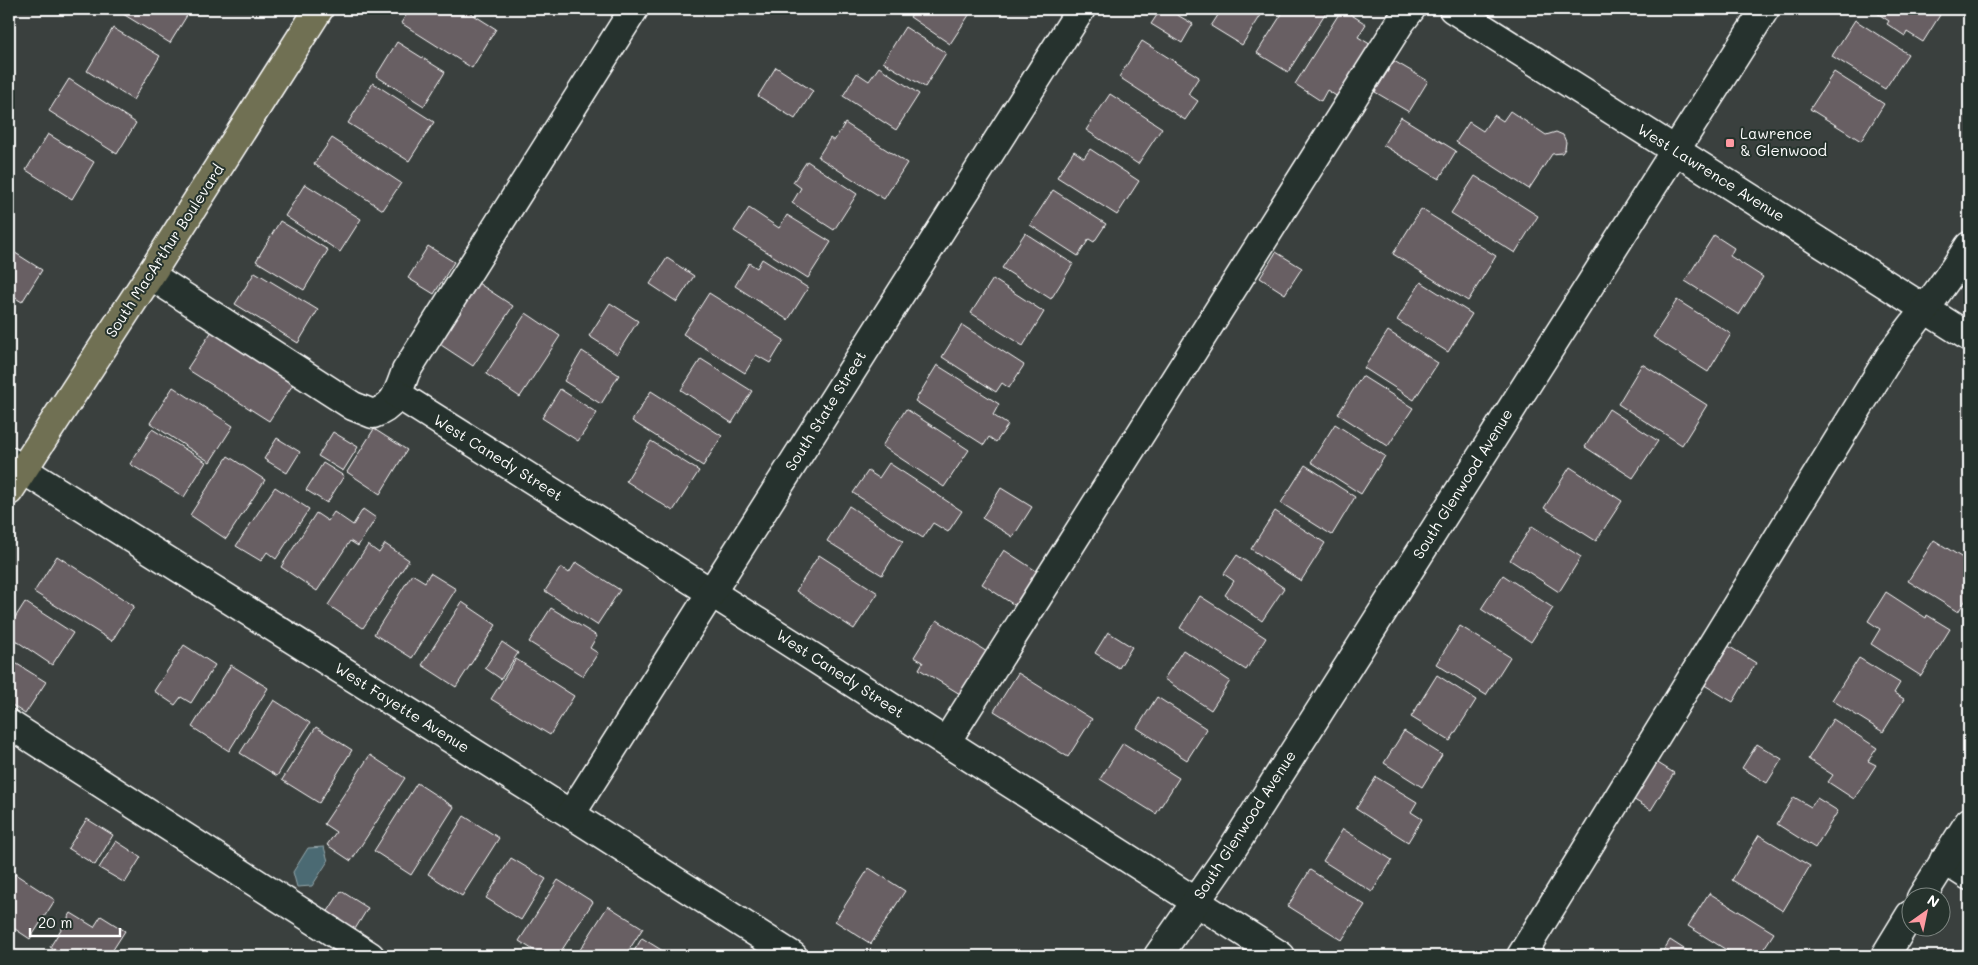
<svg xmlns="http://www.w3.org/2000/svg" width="1978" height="965" viewBox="0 0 1978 965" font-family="Mali,sans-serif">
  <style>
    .water { fill: #4c6b73; stroke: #94a6ab }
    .building { fill: #685e64; stroke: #fff }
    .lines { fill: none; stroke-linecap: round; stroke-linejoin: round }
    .minor-casing { stroke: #fff; stroke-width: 31 }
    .major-casing { stroke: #fff; stroke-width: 31 }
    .minor { stroke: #26332d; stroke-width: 28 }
    .major { stroke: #706f52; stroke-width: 28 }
    .poi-dot { fill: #ff9aa2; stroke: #26332d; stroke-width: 2 }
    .labels { text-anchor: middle; stroke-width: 4; stroke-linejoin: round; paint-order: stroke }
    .poi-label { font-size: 15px; fill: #fff; stroke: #26332d; text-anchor: start }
    .street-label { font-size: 15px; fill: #fff; stroke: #26332d }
  </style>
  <rect width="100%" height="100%" fill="#3a403e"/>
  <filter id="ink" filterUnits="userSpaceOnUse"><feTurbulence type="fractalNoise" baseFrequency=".02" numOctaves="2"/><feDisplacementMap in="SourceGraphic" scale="10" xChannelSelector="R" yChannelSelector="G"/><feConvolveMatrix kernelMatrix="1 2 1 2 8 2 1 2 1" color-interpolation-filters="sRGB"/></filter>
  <g filter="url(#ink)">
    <!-- water -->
    <polygon class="water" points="324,847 328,861 312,886 297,887 293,872 308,848"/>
    <!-- building -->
    <g class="building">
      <polygon points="115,9 191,9 170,43"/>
      <polygon points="410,9 464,9 496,29 472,68 401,23"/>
      <polygon points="915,9 973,9 950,44 910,17"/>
      <polygon points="1161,9 1167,9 1193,24 1182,43 1151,24"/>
      <polygon points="1222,9 1265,9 1242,45 1211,26"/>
      <polygon points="1285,9 1328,9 1288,72 1257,53"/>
      <polygon points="1342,9 1366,24 1358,37 1373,46 1341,99 1327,90 1321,101 1295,84"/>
      <polygon points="1875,9 1930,9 1940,15 1923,42 1907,32 1905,36 1887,24 1889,21 1874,11"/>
      <polygon points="1855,20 1908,54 1885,89 1832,56"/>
      <polygon points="905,27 946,53 925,87 883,62"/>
      <polygon points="113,28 160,56 133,100 87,71"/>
      <polygon points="1142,41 1199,77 1188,94 1198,101 1185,120 1119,77"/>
      <polygon points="397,42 445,72 424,106 376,76"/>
      <polygon points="1394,61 1428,81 1409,112 1375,92"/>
      <polygon points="776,67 813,91 795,119 758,96"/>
      <polygon points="879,67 919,94 896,130 843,96 857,73 869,81"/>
      <polygon points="1834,72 1884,104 1861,141 1810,109"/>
      <polygon points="69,79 136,123 117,154 49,111"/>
      <polygon points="373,83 434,122 409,161 348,123"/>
      <polygon points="1110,94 1162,128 1138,164 1086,130"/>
      <polygon points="1510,111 1546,135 1556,132 1563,135 1566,142 1565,149 1562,153 1552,154 1529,189 1456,142 1469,122 1483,131 1494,115 1503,121"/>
      <polygon points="1401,117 1456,151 1439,179 1383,145"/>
      <polygon points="845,123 907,163 884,199 818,157 830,138 834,141"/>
      <polygon points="48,134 94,162 72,199 26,170"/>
      <polygon points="332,138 401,183 383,210 314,164"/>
      <polygon points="1090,149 1139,181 1117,215 1057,177 1074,151 1084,158"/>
      <polygon points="807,161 857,194 834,230 792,203 801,188 793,182"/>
      <polygon points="1475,176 1538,216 1515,253 1451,213"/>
      <polygon points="305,184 361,219 340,252 285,216"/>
      <polygon points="1053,190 1106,224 1094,242 1089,239 1078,256 1030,225"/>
      <polygon points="749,208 779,228 787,215 831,242 808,278 734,231"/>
      <polygon points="1421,209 1496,256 1468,301 1393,254"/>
      <polygon points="280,221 328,250 304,290 256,261"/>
      <polygon points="1025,233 1073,264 1051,299 1002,268"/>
      <polygon points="1714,235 1734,248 1730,256 1763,277 1739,315 1685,281"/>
      <polygon points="428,246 454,262 434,294 408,278"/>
      <polygon points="9,249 42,270 22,302 9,294"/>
      <polygon points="1276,252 1302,268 1285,294 1260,278"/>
      <polygon points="667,258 694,276 677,302 650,284"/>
      <polygon points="762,259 808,288 788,320 735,286 749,263 757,268"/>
      <polygon points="255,272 318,310 298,343 235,304"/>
      <polygon points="993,279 1044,312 1023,346 971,313"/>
      <polygon points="1421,282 1472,314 1448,352 1397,320"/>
      <polygon points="478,283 513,306 473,366 438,343"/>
      <polygon points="709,293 784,340 770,363 756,355 745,373 683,334"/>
      <polygon points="1677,300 1731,334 1708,372 1653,337"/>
      <polygon points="610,303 638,321 617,354 589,336"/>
      <polygon points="526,313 560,336 520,397 486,374"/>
      <polygon points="962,325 1024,365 1009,388 1002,383 996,392 942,357"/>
      <polygon points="212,331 294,383 269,421 187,369"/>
      <polygon points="1388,331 1438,363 1414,400 1364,368"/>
      <polygon points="582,351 619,375 601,404 564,381"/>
      <polygon points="701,359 752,391 732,423 681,390"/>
      <polygon points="1642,364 1707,405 1682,445 1618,404"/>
      <polygon points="937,365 999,404 993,415 1008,425 996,442 989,437 984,445 915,401"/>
      <polygon points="1362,376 1413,408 1388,446 1338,414"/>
      <polygon points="173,387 233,426 210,462 150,423"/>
      <polygon points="560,389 597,413 578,441 542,418"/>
      <polygon points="651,391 722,436 703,466 632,421"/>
      <polygon points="906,409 969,450 944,487 882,446"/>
      <polygon points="1609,409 1658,441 1633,478 1585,447"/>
      <polygon points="1335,424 1385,456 1361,494 1311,462"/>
      <polygon points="152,429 206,462 184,497 130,464"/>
      <polygon points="374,429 407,450 380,494 347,472"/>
      <polygon points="333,432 358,447 343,471 318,456"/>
      <polygon points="277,438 300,452 287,473 264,459"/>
      <polygon points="651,441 699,471 673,511 626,481"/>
      <polygon points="228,456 265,480 226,539 190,515"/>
      <polygon points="323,463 344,476 327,503 306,490"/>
      <polygon points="889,463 962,511 948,532 933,523 923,538 853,493 868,471 879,478"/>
      <polygon points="1305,465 1355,497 1332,535 1281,503"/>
      <polygon points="1570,467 1622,501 1596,541 1544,508"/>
      <polygon points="275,487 309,509 276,559 267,552 261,561 236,546"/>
      <polygon points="1001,488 1032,507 1013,537 982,518"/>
      <polygon points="849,506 903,541 882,575 827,541"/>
      <polygon points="363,509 376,518 358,546 350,541 317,591 281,567 316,513 328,521 334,512 353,525"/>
      <polygon points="1275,511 1325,543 1301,581 1251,549"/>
      <polygon points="1532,526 1581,557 1559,592 1510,560"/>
      <polygon points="1934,540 1969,562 1969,595 1958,612 1908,581"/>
      <polygon points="385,544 409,560 363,628 328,605 368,545 379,553"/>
      <polygon points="1004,550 1041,574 1019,608 982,584"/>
      <polygon points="819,555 878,593 854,629 796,591"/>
      <polygon points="1237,555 1284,588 1262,621 1225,595 1234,581 1224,574"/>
      <polygon points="57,556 134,606 112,641 34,592"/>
      <polygon points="576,562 620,590 597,625 545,591 561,567 569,573"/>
      <polygon points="430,573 456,589 412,658 374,634 412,574 425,582"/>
      <polygon points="1503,575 1553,608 1531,642 1481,609"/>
      <polygon points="1886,592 1926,618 1927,615 1950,629 1921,676 1871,644 1880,629 1868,621"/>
      <polygon points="1200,596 1266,638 1246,670 1180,628"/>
      <polygon points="25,602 73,633 52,665 9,636 9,627"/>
      <polygon points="462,602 496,625 456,687 422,665"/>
      <polygon points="551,608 597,636 590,648 598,653 583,676 529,642"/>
      <polygon points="937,620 987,652 960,694 919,669 923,662 914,657"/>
      <polygon points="1460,626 1510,657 1486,695 1436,664"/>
      <polygon points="1108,632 1132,647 1119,668 1095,653"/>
      <polygon points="502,642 518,653 501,679 485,668"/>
      <polygon points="1725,644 1756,663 1733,702 1701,683"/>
      <polygon points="184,645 215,665 191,703 181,697 175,705 154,691"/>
      <polygon points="1183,650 1230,681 1211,710 1164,679"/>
      <polygon points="1859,658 1900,683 1894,693 1904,699 1883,732 1832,700"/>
      <polygon points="9,659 46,682 25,714 9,703"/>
      <polygon points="516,659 574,696 550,735 491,699"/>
      <polygon points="231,665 268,688 229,751 192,727"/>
      <polygon points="1018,673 1092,719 1068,757 994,711"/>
      <polygon points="1437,675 1476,700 1450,741 1411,717"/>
      <polygon points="1157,697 1207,729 1187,760 1137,728"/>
      <polygon points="274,700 310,723 277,776 240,753"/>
      <polygon points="1833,719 1877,748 1868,761 1876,765 1854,799 1828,782 1833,775 1808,759"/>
      <polygon points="316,727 352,750 319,803 282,780"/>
      <polygon points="1404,731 1442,755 1422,787 1384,763"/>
      <polygon points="1123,743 1179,778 1156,814 1100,779"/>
      <polygon points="1757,744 1782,759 1767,783 1742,768"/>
      <polygon points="370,755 405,778 351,861 327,845 336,832 324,824"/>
      <polygon points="1648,757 1674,773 1651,810 1626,795"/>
      <polygon points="1376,777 1417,802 1411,812 1422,819 1408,842 1356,809"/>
      <polygon points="417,783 454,807 411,875 374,851"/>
      <polygon points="1794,797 1811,807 1817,798 1838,811 1815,848 1777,824"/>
      <polygon points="464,816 499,838 462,896 428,874"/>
      <polygon points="87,819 113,835 95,865 68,848"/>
      <polygon points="1343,829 1392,860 1372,892 1323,861"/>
      <polygon points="1759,835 1810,866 1783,911 1732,880"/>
      <polygon points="116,841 141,857 125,883 99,868"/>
      <polygon points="511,858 546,879 521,920 486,898"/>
      <polygon points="869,868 905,891 871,944 835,921"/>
      <polygon points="1310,870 1365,905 1342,940 1288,906"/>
      <polygon points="15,874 55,900 30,939 9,925 9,884"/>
      <polygon points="558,880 593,902 558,956 543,956 519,941"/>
      <polygon points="341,891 368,908 352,934 325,916"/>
      <polygon points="1709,893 1774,933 1759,956 1736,956 1688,926"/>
      <polygon points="608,906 643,928 625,956 576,956"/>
      <polygon points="71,913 94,927 101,916 125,931 109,956 64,956 50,947"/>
      <polygon points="642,938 671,956 631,956"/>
      <polygon points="1670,940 1695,956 1660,956"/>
    </g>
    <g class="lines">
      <defs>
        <g id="minor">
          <polyline points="1453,9 1969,337"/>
          <path d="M150 275 353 406 373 414C396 406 398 392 406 371L634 9"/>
          <polyline points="397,394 742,612 1281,956"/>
          <polyline points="9,461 539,794 793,956"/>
          <polyline points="9,724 370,956"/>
          <polyline points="946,742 1400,23 1411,9"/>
          <polyline points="571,814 1081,9"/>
          <polyline points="1944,860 1969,876"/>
          <polyline points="1921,898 1969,822"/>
          <polyline points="1158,956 1229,854 1765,9"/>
          <path d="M1521 956 1893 351C1919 317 1946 283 1969 246"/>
          <polyline points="1885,956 1910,915"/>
        </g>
        <polyline id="major" points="9,491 150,275 319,9"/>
      </defs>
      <!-- minor casing -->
      <use href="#minor" class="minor-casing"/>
      <!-- major casing -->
      <use href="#major" class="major-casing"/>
      <!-- minor -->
      <use href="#minor" class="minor"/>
      <!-- major -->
      <use href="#major" class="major"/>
    </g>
  </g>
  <!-- markers -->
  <rect class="poi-dot" x="1725" y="138" width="10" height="10" rx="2.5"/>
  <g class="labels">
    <!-- poi labels -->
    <g class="poi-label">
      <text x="1740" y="139">Lawrence<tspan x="1740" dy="17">&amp; Glenwood</tspan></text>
    </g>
    <!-- street labels -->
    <g class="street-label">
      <text transform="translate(1711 173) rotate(32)" y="5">West Lawrence Avenue</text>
      <text transform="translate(165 251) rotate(-57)" y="5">South MacArthur Boulevard</text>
      <text transform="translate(826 411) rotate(-58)" y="5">South State Street</text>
      <text transform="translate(498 458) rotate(32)" y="5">West Canedy Street</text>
      <text transform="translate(1463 484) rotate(-58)" y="5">South Glenwood Avenue</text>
      <text transform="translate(840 674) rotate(33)" y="5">West Canedy Street</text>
      <text transform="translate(402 708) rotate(32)" y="5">West Fayette Avenue</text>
      <text transform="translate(1245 825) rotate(-57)" y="5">South Glenwood Avenue</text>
    </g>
  </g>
  <!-- margin -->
  <rect width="1978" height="965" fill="none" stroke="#26332d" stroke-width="30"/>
  <rect x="15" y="15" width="1948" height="935" fill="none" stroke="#fff" stroke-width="2" filter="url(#ink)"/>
  <!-- north arrow -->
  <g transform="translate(1926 912) rotate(33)"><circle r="24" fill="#26332d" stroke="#7d8581"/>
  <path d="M0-4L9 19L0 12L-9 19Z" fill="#ff9aa2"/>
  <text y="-8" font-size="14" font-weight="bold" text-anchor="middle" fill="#ffffff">N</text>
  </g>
  <!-- scale -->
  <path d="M30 928v8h90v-8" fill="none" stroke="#ffffff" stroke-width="2.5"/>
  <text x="38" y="928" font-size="15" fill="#ffffff" stroke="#26332d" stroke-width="4" paint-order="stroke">20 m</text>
</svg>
